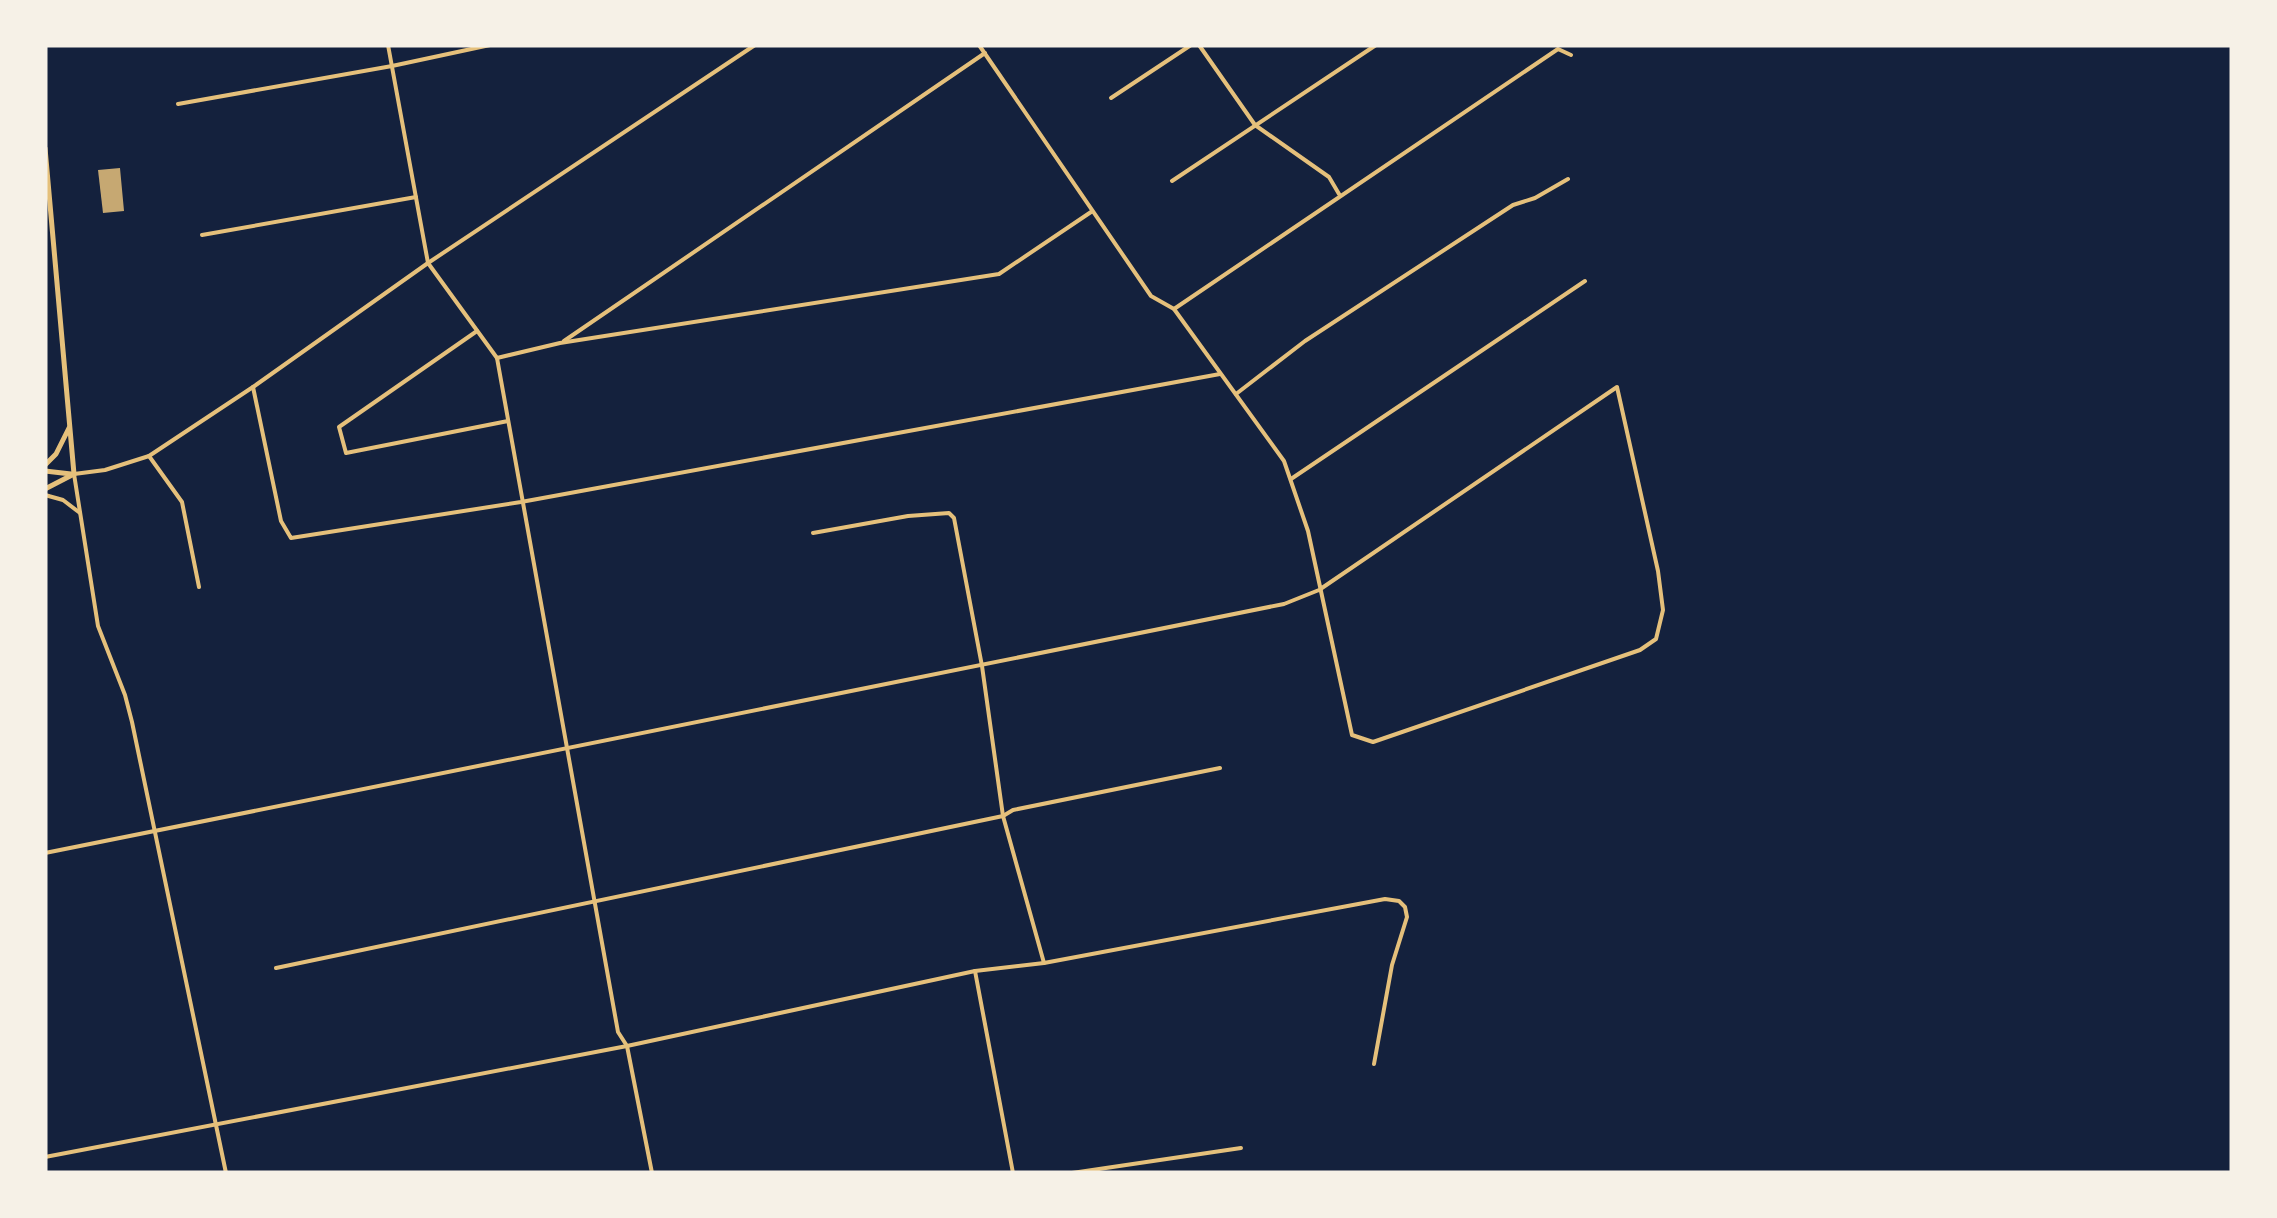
<svg xmlns="http://www.w3.org/2000/svg" width="2277" height="1218" viewBox="0 0 2277 1218" font-family="'DM Sans',sans-serif">
  <style>
    .building { fill: #c6a872 }
    .lines { fill: none; stroke-linecap: round; stroke-linejoin: round }
    .minor { stroke: #e5c07b; stroke-width: 4 }
    .secondary { stroke: #e5c07b; stroke-width: 5 }
  </style>
  <rect width="100%" height="100%" fill="#14213d"/>
  <!-- building -->
  <polygon class="building" points="120,168 124,211 103,213 98,170"/>
  <g class="lines">
    <!-- minor -->
    <g class="minor">
      <polyline points="388,45 428,263 497,358 618,1032 627,1046 652,1173"/>
      <polyline points="1199,45 1255,125 1329,177 1339,194"/>
      <polyline points="1111,98 1191,45"/>
      <polyline points="178,104 392,66 490,45"/>
      <polyline points="1172,181 1376,45"/>
      <polyline points="202,235 416,197"/>
      <polyline points="1174,309 1558,49 1571,55"/>
      <polyline points="477,331 339,427 346,453 508,421"/>
      <polyline points="564,341 985,53"/>
      <polyline points="497,358 560,343 999,274 1091,212"/>
      <polyline points="253,387 281,521 291,538 521,502 1220,374"/>
      <polyline points="1236,394 1305,341 1513,205 1535,198 1568,179"/>
      <polyline points="149,456 182,502 199,587"/>
      <polyline points="1291,479 1585,281"/>
      <polyline points="45,495 63,500 80,513"/>
      <polyline points="813,533 908,516 949,513 954,518 982,666 1003,816 1044,963"/>
      <polyline points="45,853 1284,604 1319,590 1617,387 1658,571 1663,610 1656,639 1640,650 1373,742 1352,735 1308,531 1284,461 1174,309 1151,296 979,45"/>
      <polyline points="276,968 1003,816 1013,810 1220,768"/>
      <polyline points="975,971 1013,1173"/>
      <polyline points="45,1157 627,1046 975,971 1044,963 1385,899 1399,901 1405,907 1407,917 1392,965 1374,1064"/>
      <polyline points="226,1173 132,722 125,695 98,626 74,474 105,470 149,456 253,387 428,263 755,45"/>
      <polyline points="1072,1173 1241,1148"/>
    </g>
    <!-- secondary -->
    <g class="secondary">
      <polyline points="45,148 74,474"/>
      <polyline points="45,465 56,454 69,428"/>
      <polyline points="45,471 71,474"/>
      <polyline points="45,489 74,474"/>
    </g>
  </g>
  <!-- border -->
  <rect width="2277" height="1218" fill="none" stroke="#f6f1e7" stroke-width="95"/>
</svg>
